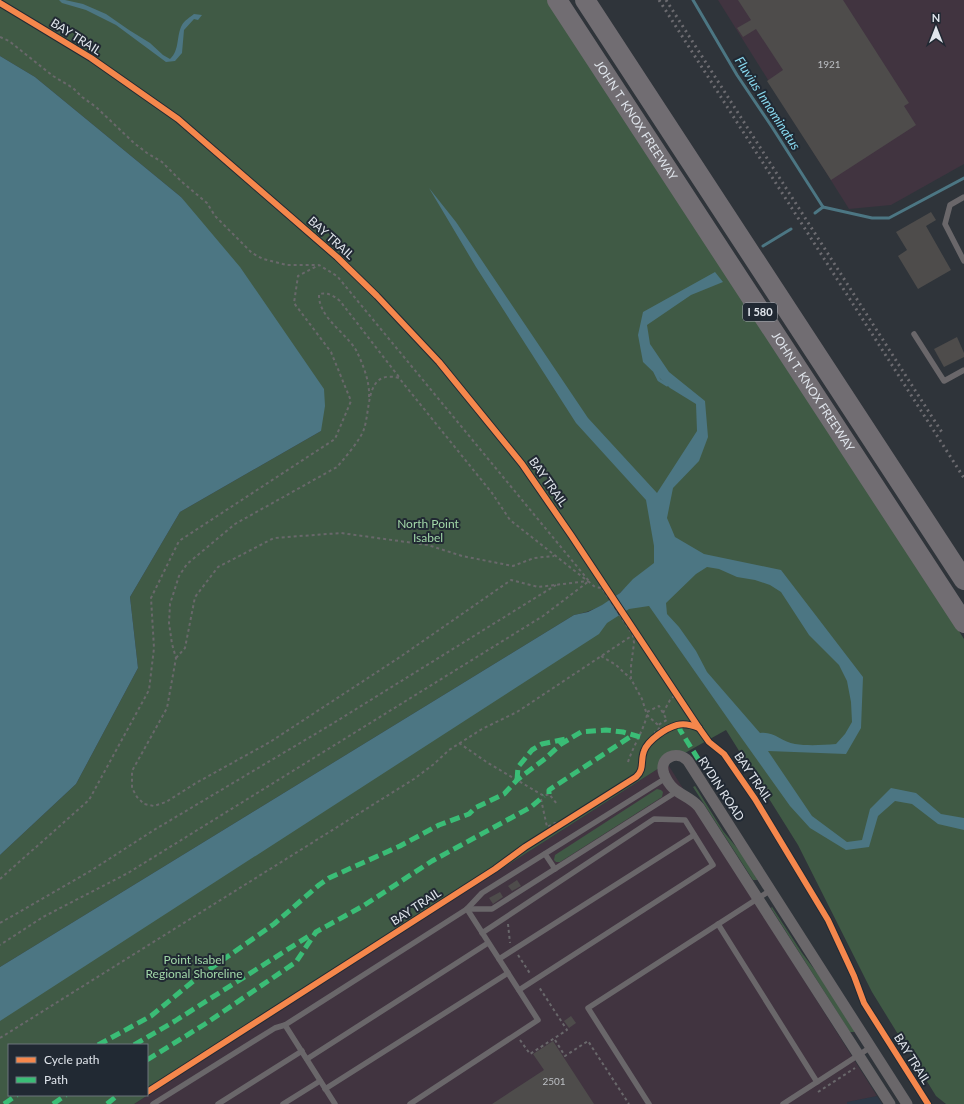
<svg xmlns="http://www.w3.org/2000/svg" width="964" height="1104" viewBox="0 0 964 1104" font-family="Lato,sans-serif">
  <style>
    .built { fill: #2d3847 }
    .industrial { fill: #413440 }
    .green { fill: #405a45; fill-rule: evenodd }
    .water { fill: #4c7683; fill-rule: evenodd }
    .pier { fill: #2f343a }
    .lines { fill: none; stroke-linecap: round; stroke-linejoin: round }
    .stream { stroke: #4c7683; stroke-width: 3 }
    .building { fill: #4e4c4b }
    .path { stroke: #69686b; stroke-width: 2; stroke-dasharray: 3 3; stroke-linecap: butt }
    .service { stroke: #6a676a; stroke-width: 5.5 }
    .minor { stroke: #6a676a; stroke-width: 11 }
    .motorway { stroke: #716d72; stroke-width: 20 }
    .rail { stroke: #6c6b70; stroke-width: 3; stroke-dasharray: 2 4; stroke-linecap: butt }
    .quiet { stroke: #3abd76; stroke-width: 5; stroke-dasharray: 10 5; stroke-linecap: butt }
    .cycleway-casing { stroke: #212933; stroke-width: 8 }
    .cycleway { stroke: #f5874c; stroke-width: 6 }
    .labels { text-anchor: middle; stroke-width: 4; stroke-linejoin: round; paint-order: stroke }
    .number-label { font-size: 10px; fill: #bcbfc4 }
    .shield { fill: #212933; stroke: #a7adb4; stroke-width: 1 }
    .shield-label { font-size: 11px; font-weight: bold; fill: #e0e5ec }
    .street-label { font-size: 12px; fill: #e0e5ec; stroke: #212933 }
    .park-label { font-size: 12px; fill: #a1d7a8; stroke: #212933 }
    .water-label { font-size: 13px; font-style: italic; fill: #88d9ef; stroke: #212933 }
  </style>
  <rect width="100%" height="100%" fill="#2f343a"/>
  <!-- built -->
  <polygon class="built" points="877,1096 882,1104 847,1104 847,1102"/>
  <!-- industrial -->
  <g class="industrial">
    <polygon points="718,0 964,0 964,164 891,205 849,209"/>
    <polygon points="667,763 877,1096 847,1102 847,1104 134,1104"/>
  </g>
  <!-- green -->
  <g class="green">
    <path d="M0 0H557L732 269 964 639V1104H946L936 1096 872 992 798 845 726 730 667 763 134 1104H0V991L637 592 625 588C612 602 592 612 574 615L0 967V855L76 784 138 668 130 597 180 512 321 431 181 197 35 77 0 56ZM9 1045H147V1095H9Z"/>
    <polygon points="695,786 723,831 742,854 757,879 757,880 753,880 693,787"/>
    <polygon points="657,789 661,790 663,792 662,797 560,862 556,862 554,860 555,855"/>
    <polygon points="772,907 802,953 824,982 855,1031 854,1032 850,1032 771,908"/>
  </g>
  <!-- water -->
  <g class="water">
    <path d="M59 0H65L83 4 106 14 129 30 150 43 163 55 170 59C180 50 176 36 182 25 184 21 190 17 194 14L202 15 198 20 194 19 184 30 182 53 175 61 166 62 116 25 86 10 62 3Z"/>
    <polygon points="0,56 35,77 181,197 240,267 324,389 325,406 321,431 180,512 130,597 138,668 76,784 0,855"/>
    <path d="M429 188 456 222 588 418 657 493 697 431 696 404 670 388 643 362 638 335 643 312 715 272 723 282 691 295 647 325 650 344 669 372 705 401 708 437 699 461 673 488 667 518 675 537 704 554 781 570 863 677 861 728 846 754 768 751 812 816 847 842 862 840 870 809 891 788 916 793 941 814 964 818V830L938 824 912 804 895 801 878 816 869 847 846 850 810 828 790 806 733 726 649 606 629 609 607 623 599 634 0 1021V967L574 615 588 612 602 605 620 593 633 579 654 563V546L646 500 576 423 476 267ZM707 567 719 569 737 577 755 580 770 585 781 592 809 635 839 665 847 681 851 702 852 722 845 734 836 744C823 745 808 746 795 744 782 742 774 731 760 733L707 672 696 651 679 627 667 614 666 603 696 574Z"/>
  </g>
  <!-- pier -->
  <polygon class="pier" points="614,595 626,613 620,617 608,598"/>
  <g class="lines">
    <!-- stream -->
    <g class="stream">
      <polyline points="693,0 737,75 772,127 823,207"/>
      <polyline points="823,207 872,218 889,218 964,178"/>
      <polyline points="815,213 823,207"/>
      <polyline points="763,246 791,229"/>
      <polyline points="655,372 659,380 667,385"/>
    </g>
  </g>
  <!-- building -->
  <g class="building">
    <polygon points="738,0 843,0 909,103 904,106 916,125 831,180 767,81 783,70 756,29 743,37 737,28 751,20"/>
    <polygon points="931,212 936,220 926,226 951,270 918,289 898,256 907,250 896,232"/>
    <polygon points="957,337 964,353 964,357 944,367 934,349"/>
    <polygon points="517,880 521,886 512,891 508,886"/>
    <polygon points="500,892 503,897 493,904 489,898"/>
    <polygon points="571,1016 576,1023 569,1028 564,1021"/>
    <polygon points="553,1041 594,1104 492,1104 544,1070 533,1054"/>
  </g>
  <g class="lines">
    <!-- path -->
    <g class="path">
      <polyline points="0,37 9,41 53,76 73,88 82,97 96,107 134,143 147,153 162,162 182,182 207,203 215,216 252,253 263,259 287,265 316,265"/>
      <path d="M369 397C370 382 363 364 356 350 345 332 318 317 319 294 328 292 334 296 340 301L399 377"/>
      <path d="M585 579 510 520 492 493 399 378C365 369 371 408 364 429 361 439 344 459 337 467L235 524 187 564 179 576 170 604 169 623 172 644 176 658 167 708 132 771V788L137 797 144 804 154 806 166 802 196 783 270 742 400 657 511 580 538 587 588 581"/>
      <polyline points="588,581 595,587 602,588 633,635 634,643 631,666 631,679 642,699 647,715 658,725 659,729 655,732 655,737"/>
      <polyline points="601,656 616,665 631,679"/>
      <polyline points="176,658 185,648 195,597 218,567 274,538 341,533 428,545 462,556 513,566 534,558 554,556"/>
      <polyline points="647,712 659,706 667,720 658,725"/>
      <polyline points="663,713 670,700 676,694"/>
      <polyline points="459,743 488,763 544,796 549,794 557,804"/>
      <path d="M628 762C633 746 643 732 647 715"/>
      <polyline points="541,799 547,827 555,823 559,825"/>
      <polyline points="0,879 89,800 149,690 154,648 151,598 179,541 335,439 351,401 331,352 294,303 298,276 319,265 337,276 589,581 543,616 128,873 43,917 0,945"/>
      <polyline points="0,923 92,870 154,830 332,724 556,585"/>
      <polyline points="508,924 510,943"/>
      <polyline points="518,955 531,975"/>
      <polyline points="0,1038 414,779 434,764 449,750 482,729 517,712 633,635"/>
      <polyline points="520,1040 530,1054 567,1030 539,987"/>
      <polyline points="555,1040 565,1056 588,1041 629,1104"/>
      <polyline points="818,1092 855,1068"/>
    </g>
    <!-- service -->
    <g class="service">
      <polyline points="964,197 950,205 945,224 964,261"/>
      <polyline points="914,334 944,381 964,370"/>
      <polyline points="545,854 555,869"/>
      <polyline points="467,909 492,909 676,792"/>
      <polyline points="718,924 817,1082"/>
      <polyline points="482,933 654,819 685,820 713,865 519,990"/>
      <polyline points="499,959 694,835"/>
      <polyline points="285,1025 335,1104"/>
      <polyline points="307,1059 488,943"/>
      <polyline points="325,1089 508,973"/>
      <polyline points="153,1104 275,1028 285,1025 467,909 482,893 666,778"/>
      <polyline points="218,1104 302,1051"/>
      <polyline points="283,1104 320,1081"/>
      <polyline points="410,1104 538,1020 467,909"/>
      <polyline points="649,1104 588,1008 771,890"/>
      <polyline points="783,1104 871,1047"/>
    </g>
    <!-- minor -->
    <path class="minor" d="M890 1104 699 807C687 793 673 796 664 774 658 758 677 749 688 761L907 1104"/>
    <!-- motorway -->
    <g class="motorway">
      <path id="s1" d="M557 0 964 623"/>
      <polyline points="585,0 964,580"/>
    </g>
    <!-- rail -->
    <g class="rail">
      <polyline points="659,0 964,478"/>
      <polyline points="666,0 943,434"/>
    </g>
    <!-- quiet -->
    <g class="quiet">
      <polyline points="680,725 680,730 700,762"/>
      <polyline points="517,780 518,767 532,750 542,744 566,739"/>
      <polyline points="549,794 549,790 633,735"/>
      <polyline points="98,1045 151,1016 197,978 274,924 319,885 329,878 400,846 439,825 469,814 475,808 504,794 517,780 546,758 561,744 581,732 606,730 623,732 640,737"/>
      <polyline points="134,1045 175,1021 312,934"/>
      <polyline points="147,1060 205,1024 296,962 316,932 363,906 432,861 531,807 544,796"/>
      <polyline points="4,1104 17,1095"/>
      <polyline points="53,1104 66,1095"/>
      <polyline points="107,1104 118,1095"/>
    </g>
    <defs>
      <g id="cycleway">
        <polyline points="0,3 91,58 178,119 337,257 377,296 439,362 522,464 571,535 699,728 709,742 724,754 755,799 828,920 854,976 864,1003 928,1104"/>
        <path d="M147 1092 495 869 525 847 636 777C645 769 640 761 644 751 648 740 666 728 677 725 684 723 692 725 699 728"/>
      </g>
    </defs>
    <!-- cycleway casing -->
    <use href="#cycleway" class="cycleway-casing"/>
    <!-- cycleway -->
    <use href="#cycleway" class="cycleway"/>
  </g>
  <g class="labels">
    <!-- number labels -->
    <g class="number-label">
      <text x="829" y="68">1921</text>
      <text x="554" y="1085">2501</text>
    </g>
    <!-- shield labels -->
    <rect class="shield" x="743" y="303" width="34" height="18" rx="3"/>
    <g class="shield-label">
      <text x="760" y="316">I 580</text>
    </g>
    <!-- street labels -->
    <g class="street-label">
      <text transform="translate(76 37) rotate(32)" y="4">BAY TRAIL</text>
      <text dy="4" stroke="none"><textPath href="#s1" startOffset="144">JOHN T. KNOX FREEWAY</textPath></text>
      <text transform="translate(331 238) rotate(42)" y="4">BAY TRAIL</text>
      <text dy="4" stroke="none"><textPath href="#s1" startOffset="468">JOHN T. KNOX FREEWAY</textPath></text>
      <text transform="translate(548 482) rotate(55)" y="4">BAY TRAIL</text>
      <text transform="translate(753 777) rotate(56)" y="4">BAY TRAIL</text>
      <text transform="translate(721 789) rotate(57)" y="4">RYDIN ROAD</text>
      <text transform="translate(416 907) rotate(-33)" y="4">BAY TRAIL</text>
      <text transform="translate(912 1059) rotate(58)" y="4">BAY TRAIL</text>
    </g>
    <!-- park labels -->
    <g class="park-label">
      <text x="428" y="528">North Point<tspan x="428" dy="14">Isabel</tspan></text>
      <text x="194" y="964">Point Isabel<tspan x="194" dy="14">Regional Shoreline</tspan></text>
    </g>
    <!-- water labels -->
    <g class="water-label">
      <text transform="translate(768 103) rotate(57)" y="5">Fluvius Innominatus</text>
    </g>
  </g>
  <!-- legend -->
  <rect x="8" y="1044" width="140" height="52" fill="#212933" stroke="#6d747d"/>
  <rect x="16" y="1057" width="20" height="6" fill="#f5874c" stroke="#6d747d"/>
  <text x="44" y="1064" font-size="12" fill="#e0e5ec">Cycle path</text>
  <rect x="16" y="1077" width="20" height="6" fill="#3abd76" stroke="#6d747d"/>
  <text x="44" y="1084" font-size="12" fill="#e0e5ec">Path</text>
  <!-- north arrow -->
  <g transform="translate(936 28)" stroke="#212933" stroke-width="3" paint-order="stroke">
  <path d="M0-3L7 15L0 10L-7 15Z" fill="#e0e5ec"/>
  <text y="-6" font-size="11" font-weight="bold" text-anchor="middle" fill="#e0e5ec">N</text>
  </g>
</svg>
